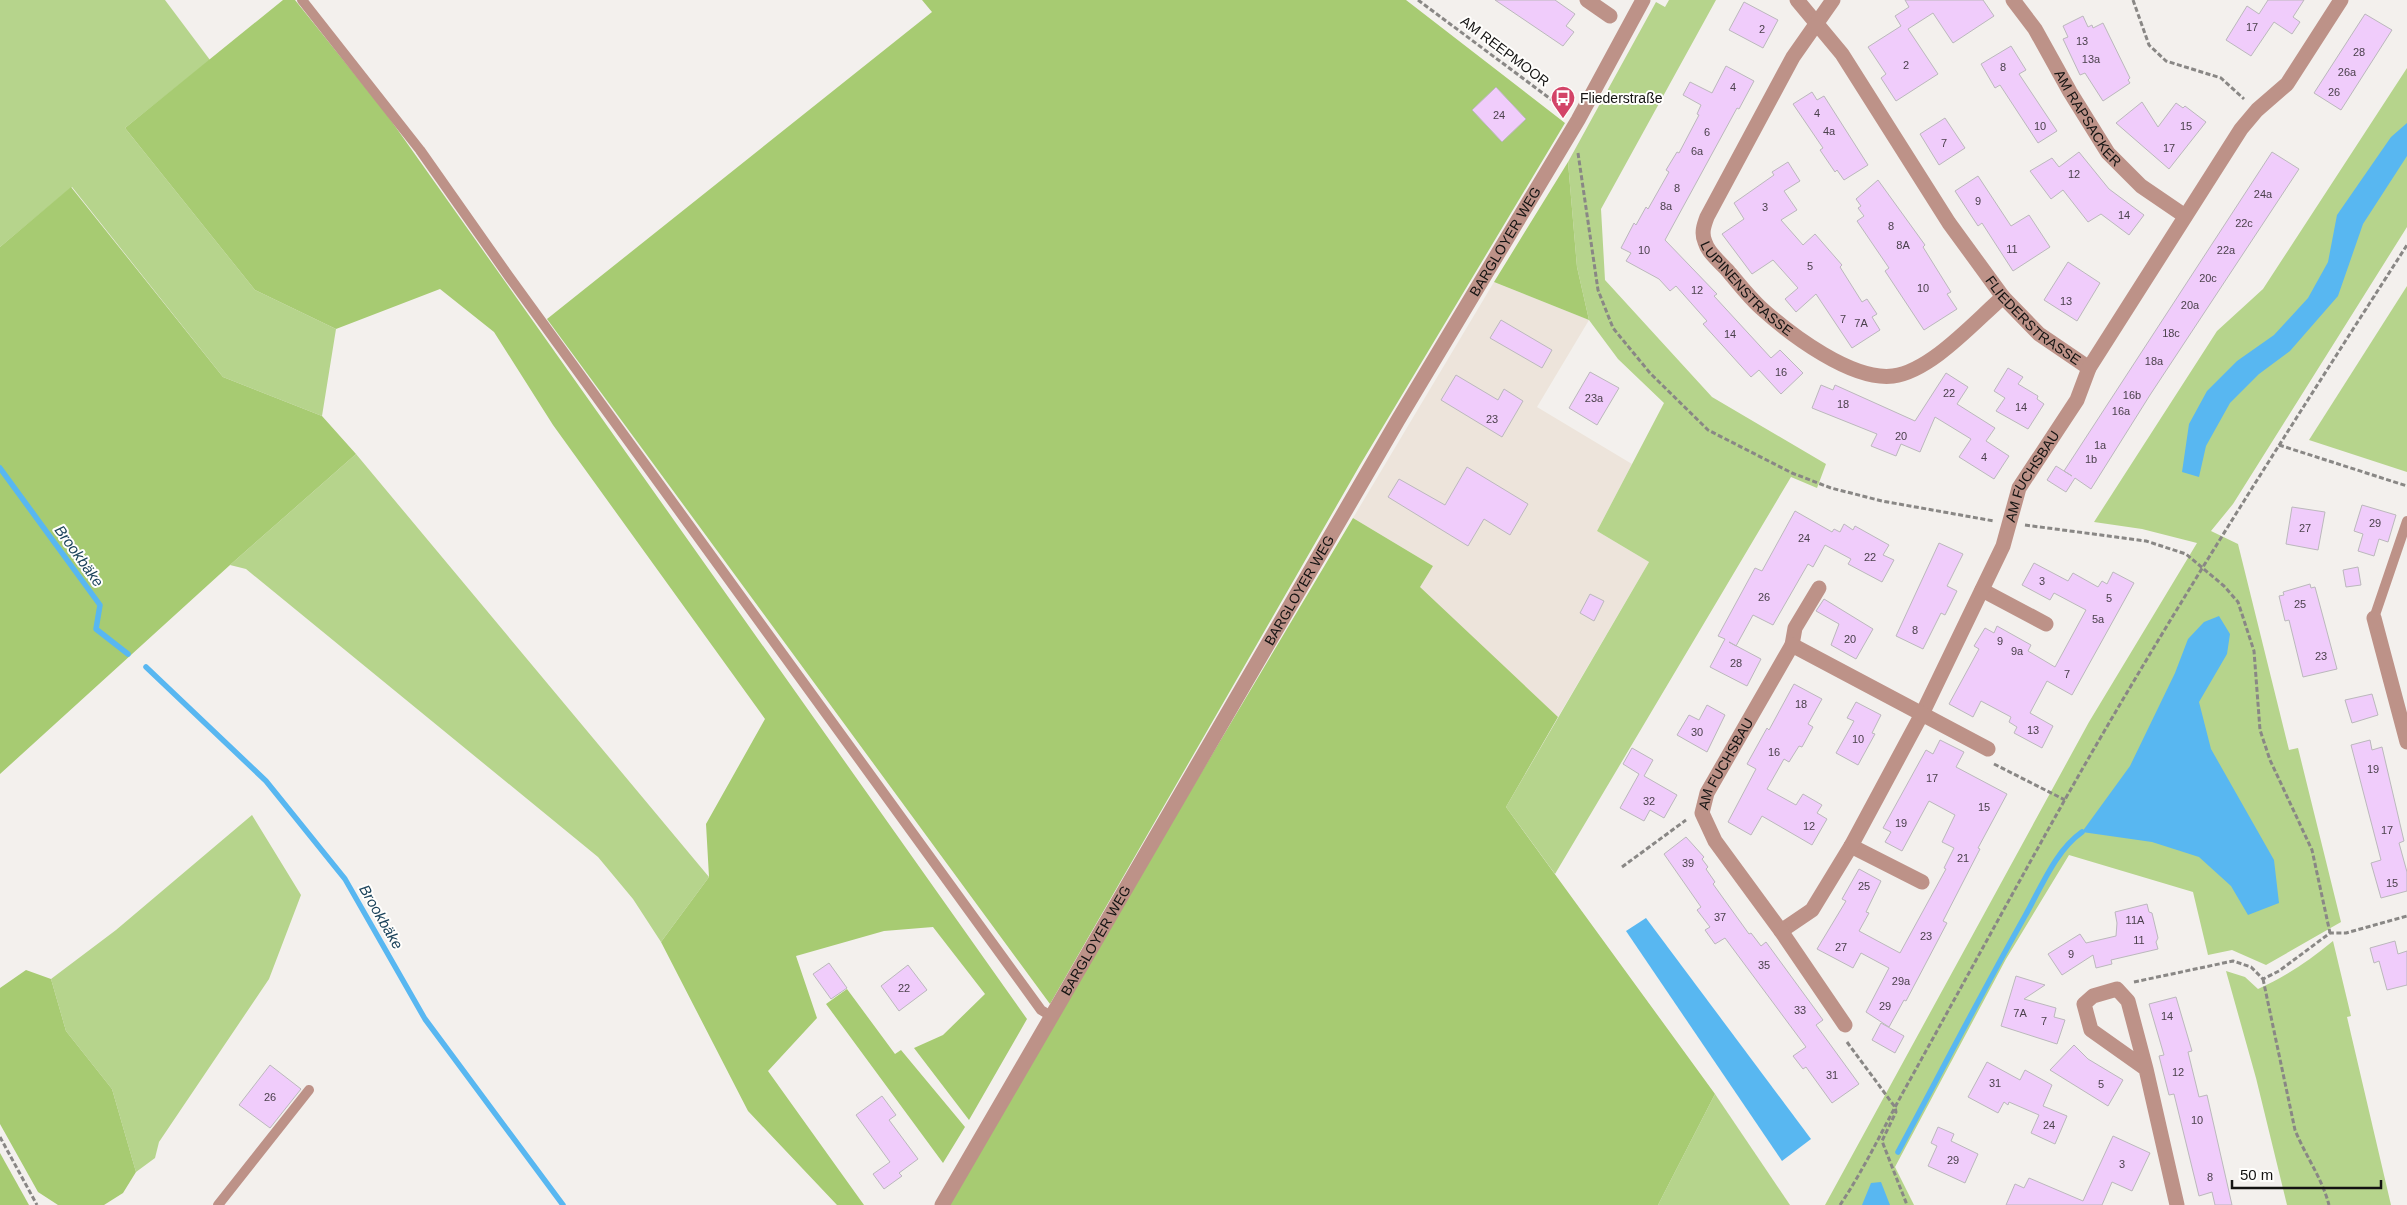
<svg xmlns="http://www.w3.org/2000/svg" width="2407" height="1205" viewBox="0 0 2407 1205" font-family="Arial,sans-serif">
  <style>
    .built { fill: #ede4db }
    .green { fill: #b6d48c }
    .forest { fill: #a7cb72 }
    .water { fill: #58b7f1 }
    .lines { fill: none; stroke-linecap: round; stroke-linejoin: round }
    .stream { stroke: #58b7f1; stroke-width: 5.5 }
    .building { fill: #f0ccfb; stroke: #bbb8bc }
    .path { stroke: #898785; stroke-width: 3; stroke-dasharray: 5 2.5; stroke-linecap: butt }
    .lane { stroke: #bd9288; stroke-width: 10 }
    .street { stroke: #bd9288; stroke-width: 15 }
    .labels { text-anchor: middle; stroke-width: 4; stroke-linejoin: round; paint-order: stroke }
    .number-label { font-size: 11px; fill: #4b414c }
    .street-label { font-size: 14px; fill: #141312; stroke: #fffefc }
    .poi-label { font-size: 14px; fill: #141312; stroke: #fffefc; text-anchor: start }
    .water-label { font-size: 15px; font-style: italic; fill: #1a425a; stroke: #fffefc }
  </style>
  <rect width="100%" height="100%" fill="#f3f0ed"/>
  <!-- built -->
  <polygon class="built" points="1494,282 1589,320 1537,407 1632,464 1597,531 1649,562 1558,717 1419,587 1433,566 1353,518"/>
  <!-- green -->
  <g class="green">
    <polygon points="0,0 165,0 210,60 125,128 255,290 336,329 322,416 223,377 72,187 0,247"/>
    <polygon points="1669,0 1716,0 1601,209 1605,280 1712,397 1826,464 1817,488 1791,477 1555,874 1506,807 1649,562 1597,531 1664,403 1618,359 1589,320 1577,267 1568,162 1656,2 1665,7"/>
    <polygon points="2407,68 2407,227 2233,504 2211,531 2238,544 2289,750 2298,748 2341,922 2266,965 2232,950 2208,955 2193,892 2069,855 2006,959 1895,1167 1914,1205 1825,1205 2089,722 2197,543 2142,529 2094,522 2217,331 2263,289"/>
    <polygon points="2407,286 2407,472 2309,440"/>
    <polygon points="356,454 709,877 661,942 633,899 598,857 246,569 230,565"/>
    <polygon points="252,815 301,895 269,979 159,1142 155,1158 136,1172 112,1089 66,1031 51,979 116,930"/>
    <path d="M2333 941 2351 1016 2347 1017 2391 1205H2287L2256 1078 2226 971 2245 977 2258 989C2286 976 2309 961 2333 941Z"/>
    <polygon points="1715,1094 1790,1205 1658,1205"/>
  </g>
  <!-- forest -->
  <g class="forest">
    <polygon points="283,0 295,0 385,112 1027,1019 969,1120 914,1048 943,1035 985,994 933,927 884,931 796,956 817,1018 768,1071 864,1205 837,1205 748,1111 661,942 709,877 706,824 765,719 553,425 494,332 440,289 336,329 255,290 125,128"/>
    <polygon points="922,0 1406,0 1565,123 1360,465 1050,1004 547,319 932,12"/>
    <polygon points="1568,162 1577,267 1589,320 1494,282"/>
    <polygon points="71,187 223,377 322,416 356,454 230,565 0,774 0,247"/>
    <polygon points="1353,518 1433,566 1420,587 1558,717 1506,807 1715,1094 1658,1205 949,1205 1052,1023"/>
    <polygon points="26,970 51,979 66,1031 112,1089 136,1172 123,1193 104,1205 58,1205 38,1192 0,1124 0,988"/>
    <polygon points="847,989 895,1054 901,1050 965,1127 943,1163 826,1004"/>
    <polygon points="0,1153 29,1205 0,1205"/>
  </g>
  <!-- water -->
  <g class="water">
    <polygon points="2407,123 2407,156 2363,224 2338,296 2290,351 2259,374 2230,403 2206,446 2199,477 2182,472 2189,424 2207,391 2237,361 2274,335 2308,298 2328,262 2337,215 2391,137"/>
    <polygon points="2219,616 2230,634 2227,654 2199,702 2211,749 2274,860 2279,903 2248,915 2231,886 2199,857 2152,842 2082,832 2130,766 2175,673 2188,639 2204,622"/>
    <polygon points="1646,918 1811,1139 1782,1161 1626,931"/>
    <polygon points="1881,1182 1890,1205 1862,1205 1871,1183"/>
  </g>
  <g class="lines">
    <!-- stream -->
    <g class="stream">
      <polyline points="0,468 100,605 96,629 128,654"/>
      <polyline points="146,667 266,781 345,879 425,1019 563,1205"/>
      <path d="M1898 1152C1940 1074 1981 994 2025 916 2041 888 2055 851 2082 832"/>
    </g>
  </g>
  <!-- building -->
  <g class="building">
    <polygon points="1495,0 1555,0 1575,14 1566,26 1574,32 1563,46"/>
    <polygon points="1905,0 1983,0 1994,16 1953,43 1933,13 1908,29 1938,74 1896,101 1881,78 1886,74 1868,47 1901,26 1895,16 1909,7"/>
    <polygon points="2268,0 2304,0 2293,17 2300,22 2292,34 2274,22 2251,56 2226,40 2247,6 2259,14"/>
    <polygon points="1744,2 1778,20 1763,48 1729,30"/>
    <polygon points="2365,14 2392,30 2341,110 2314,93"/>
    <polygon points="2083,16 2088,27 2092,25 2093,28 2103,23 2130,78 2128,80 2130,83 2103,101 2085,73 2080,75 2063,39 2068,37 2063,26"/>
    <polygon points="2011,46 2026,70 2019,74 2057,131 2038,143 2000,85 1995,88 1981,64"/>
    <polygon points="1726,66 1754,81 1739,109 1737,108 1665,240 1717,294 1714,296 1771,358 1780,350 1803,373 1781,394 1759,370 1751,377 1703,324 1707,321 1676,286 1670,291 1659,279 1626,261 1631,253 1621,248 1634,223 1636,225 1646,207 1648,209 1669,172 1666,170 1677,152 1679,153 1699,115 1697,114 1701,105 1683,95 1690,82 1712,93"/>
    <polygon points="1496,87 1526,119 1502,142 1472,110"/>
    <polygon points="1812,92 1817,100 1824,96 1868,165 1844,180 1837,170 1835,172 1820,150 1823,148 1793,104"/>
    <polygon points="2142,102 2158,127 2176,103 2183,108 2185,106 2206,122 2169,169 2116,123"/>
    <polygon points="1945,118 1965,148 1939,165 1920,134"/>
    <polygon points="2079,152 2109,189 2144,215 2129,235 2101,214 2088,222 2063,190 2051,199 2030,171 2052,158 2059,167"/>
    <polygon points="2272,152 2299,169 2150,395 2091,489 2075,478 2066,492 2047,480 2056,466 2072,476 2064,471"/>
    <polygon points="1788,162 1800,181 1784,191 1797,210 1781,220 1803,245 1815,234 1842,265 1840,267 1862,302 1867,299 1877,314 1872,317 1880,330 1852,348 1816,294 1796,312 1785,299 1798,288 1773,260 1752,274 1722,234 1744,219 1734,203 1774,175 1772,172"/>
    <polygon points="1978,176 2011,226 2029,215 2050,247 2013,271 1982,223 1978,226 1955,191"/>
    <polygon points="1878,180 1925,245 1923,247 1951,292 1947,294 1957,309 1924,330 1885,271 1889,268 1857,221 1864,216 1858,208 1861,206 1856,199"/>
    <polygon points="2068,262 2100,283 2077,321 2044,300"/>
    <polygon points="1501,320 1552,350 1542,368 1490,338"/>
    <polygon points="2008,368 2023,377 2018,384 2038,396 2037,399 2044,404 2028,429 1996,411 2005,398 1994,391"/>
    <polygon points="1590,372 1619,388 1597,425 1569,408"/>
    <polygon points="1946,373 1968,387 1957,404 1995,428 1986,441 2009,456 1994,479 1959,457 1971,439 1935,417 1920,452 1901,444 1896,456 1871,446 1877,434 1812,408 1821,385 1833,390 1835,385 1915,421"/>
    <polygon points="1456,375 1498,400 1504,389 1523,401 1502,437 1441,400"/>
    <polygon points="1467,467 1528,504 1510,535 1484,519 1468,546 1388,497 1399,479 1445,505"/>
    <polygon points="2362,505 2396,515 2388,542 2379,539 2374,556 2358,551 2363,534 2354,531"/>
    <polygon points="2292,507 2325,512 2318,550 2286,544"/>
    <polygon points="1795,511 1832,532 1834,529 1840,532 1844,524 1853,530 1855,526 1889,545 1883,555 1894,560 1882,582 1848,564 1851,559 1825,545 1813,567 1808,564 1773,625 1753,615 1736,646 1729,642 1761,659 1747,686 1710,667 1725,639 1718,636 1755,568 1762,571"/>
    <polygon points="1939,543 1963,554 1947,586 1957,591 1945,615 1941,613 1923,649 1896,636"/>
    <polygon points="2034,563 2068,581 2073,573 2098,587 2102,581 2107,584 2113,572 2134,583 2072,695 2047,681 2030,713 2053,726 2042,748 2014,733 2017,727 2009,722 2011,717 1981,701 1973,717 1949,704 1979,649 1974,646 1985,628 1994,633 1997,626 2031,645 2028,651 2055,667 2086,610 2054,593 2050,600 2022,585"/>
    <polygon points="2358,567 2361,585 2346,587 2343,570"/>
    <polygon points="2310,584 2311,588 2315,587 2337,669 2303,677 2289,620 2285,621 2279,596 2284,595 2283,592"/>
    <polygon points="1590,594 1604,601 1594,621 1580,613"/>
    <polygon points="1824,599 1873,629 1856,659 1831,645 1839,624 1816,611"/>
    <polygon points="1794,684 1822,699 1808,724 1813,727 1802,747 1799,746 1789,762 1784,759 1767,789 1796,805 1803,794 1822,805 1817,813 1827,819 1812,845 1762,816 1751,835 1728,822 1756,769 1747,764 1767,728 1769,730"/>
    <polygon points="2372,694 2378,715 2352,723 2345,700"/>
    <polygon points="1856,702 1881,715 1872,733 1875,734 1858,765 1836,753 1854,721 1847,718"/>
    <polygon points="1707,705 1725,715 1707,752 1677,735 1689,715 1699,720"/>
    <polygon points="1940,740 1964,752 1956,767 2007,794 1978,848 1980,849 1943,921 1947,923 1906,1001 1904,1000 1889,1027 1866,1012 1889,968 1861,953 1853,968 1817,949 1846,901 1842,899 1859,869 1881,881 1866,912 1869,913 1859,931 1900,953 1946,869 1944,868 1954,848 1942,842 1955,815 1929,801 1902,851 1885,842 1891,832 1883,828 1926,750 1933,754"/>
    <polygon points="2370,740 2372,750 2382,747 2404,841 2399,843 2407,872 2407,891 2381,898 2371,863 2381,860 2351,745"/>
    <polygon points="1632,748 1653,760 1644,776 1677,795 1664,818 1650,810 1644,821 1620,808 1639,774 1623,764"/>
    <polygon points="1686,837 1704,857 1702,859 1708,867 1706,869 1715,882 1713,884 1749,934 1751,933 1761,946 1766,942 1823,1020 1816,1025 1859,1084 1832,1103 1806,1067 1803,1069 1793,1056 1806,1047 1725,938 1715,944 1705,930 1710,927 1697,910 1701,907 1664,854"/>
    <polygon points="2147,904 2149,912 2152,913 2158,938 2156,942 2158,949 2111,960 2112,964 2096,968 2093,955 2062,975 2048,954 2080,934 2086,943 2116,936 2117,923 2115,912"/>
    <polygon points="2395,941 2398,954 2407,951 2407,985 2387,990 2379,961 2374,963 2370,948"/>
    <polygon points="829,963 847,988 831,999 813,974"/>
    <polygon points="908,965 927,990 899,1011 881,986"/>
    <polygon points="2016,976 2045,985 2024,999 2056,1008 2054,1017 2065,1020 2057,1044 2001,1026"/>
    <polygon points="2176,997 2192,1051 2188,1052 2199,1097 2207,1095 2232,1205 2215,1205 2212,1192 2199,1196 2174,1094 2169,1095 2159,1056 2164,1055 2149,1004"/>
    <polygon points="1881,1023 1904,1036 1895,1053 1872,1040"/>
    <polygon points="2074,1045 2088,1059 2123,1080 2108,1106 2050,1070"/>
    <polygon points="1987,1062 2020,1080 2025,1070 2052,1085 2043,1106 2067,1116 2055,1144 2031,1133 2039,1115 2009,1102 2008,1105 2004,1102 1998,1113 1968,1097"/>
    <polygon points="270,1065 301,1089 270,1128 239,1105"/>
    <polygon points="882,1096 896,1115 889,1120 918,1159 899,1173 902,1176 884,1189 873,1174 890,1162 856,1115"/>
    <polygon points="1938,1127 1954,1134 1951,1141 1978,1154 1965,1183 1928,1166 1937,1146 1931,1143"/>
    <polygon points="2113,1136 2150,1153 2132,1191 2112,1182 2102,1205 2006,1205 2015,1184 2024,1188 2029,1178 2083,1201"/>
  </g>
  <g class="lines">
    <!-- path -->
    <g class="path">
      <polyline points="1418,0 1564,109"/>
      <polyline points="2133,0 2149,45 2166,61 2221,78 2244,99"/>
      <polyline points="1578,153 1598,290 1613,328 1650,373 1708,430 1792,473 1831,488 1882,501 1994,521"/>
      <polyline points="2279,445 2407,486"/>
      <polyline points="2025,525 2146,541 2186,554 2224,586 2238,602 2254,651 2260,730 2270,760 2312,850 2330,933"/>
      <polyline points="1994,764 2065,800"/>
      <polyline points="1622,867 1686,820"/>
      <path d="M2263 979 2295 1130C2305 1155 2322 1178 2329 1205"/>
      <polyline points="2134,982 2233,961 2251,967 2263,979 2279,971 2330,933 2346,933 2407,916"/>
      <polyline points="1847,1042 1895,1107 1896,1112 1882,1141 1907,1205"/>
      <polyline points="0,1137 37,1205"/>
      <path d="M1840 1205C1867 1165 1887 1120 1911 1078 1962 986 2012 894 2063 803 2171 612 2289 429 2407 245"/>
    </g>
    <!-- lane -->
    <g class="lane">
      <polyline points="302,0 420,150 510,278 1041,1010 1051,1016"/>
      <polyline points="2374,618 2407,521"/>
      <polyline points="218,1205 309,1090"/>
    </g>
    <!-- street -->
    <g class="street">
      <polyline points="1587,0 1610,16"/>
      <path id="s1" d="M1797 0 1842 54 1949 223 2003 297 2039 334 2089 368"/>
      <path id="s2" d="M1833 0 1793 57 1707 217C1704 225 1701 233 1705 242 1708 253 1721 263 1728 271 1739 284 1749 297 1761 308 1791 335 1852 381 1893 376 1931 371 1974 322 2003 297"/>
      <path id="s3" d="M2013 0 2035 29 2070 92 2108 153 2141 186 2185 216"/>
      <polyline points="1982,590 2046,624"/>
      <polyline points="2374,618 2407,742"/>
      <polyline points="1792,645 1795,628 1819,588"/>
      <polyline points="1851,846 1922,882"/>
      <path id="s4" d="M1781 931 1812 910 1851 846 1923 712 2003 546 2019 488 2077 400 2089 368 2241 129 2257 110 2287 84 2341 0"/>
      <path id="s5" d="M1845 1025 1781 931 1715 841 1702 813 1707 793 1792 645 1988 749"/>
      <polyline points="2146,1069 2091,1030 2084,1004 2093,996 2117,989 2128,1001 2146,1069 2177,1205"/>
      <path id="s6" d="M942 1205 1398 420 1578 120 1643 0"/>
    </g>
  </g>
  <!-- icons -->
  <defs>
    <symbol id="bus-pin" viewBox="-11 -11 22 30"><path d="M0 17L-7.5 6A9.5 9.5 0 1 1 7.5 6Z" fill="#d34468" stroke="#fffefc"/><path d="M-5-6H5V4H4V6H2V4H-2V6H-4V4H-5ZM-3.5-4V0h7V-4ZM-3.5 1.2v1.5H-2V1.2ZM2 1.2v1.5H3.5V1.2Z" fill="#fff"/></symbol>
  </defs>
  <g fill-rule="evenodd">
    <use href="#bus-pin" x="1549" y="84" width="28" height="38"/>
  </g>
  <g class="labels">
    <!-- number labels -->
    <g class="number-label">
      <text x="2252" y="31">17</text>
      <text x="1762" y="33">2</text>
      <text x="2082" y="45">13</text>
      <text x="2359" y="56">28</text>
      <text x="2091" y="63">13a</text>
      <text x="1906" y="69">2</text>
      <text x="2003" y="71">8</text>
      <text x="2347" y="76">26a</text>
      <text x="1733" y="91">4</text>
      <text x="2334" y="96">26</text>
      <text x="1817" y="117">4</text>
      <text x="1499" y="119">24</text>
      <text x="2040" y="130">10</text>
      <text x="2186" y="130">15</text>
      <text x="1829" y="135">4a</text>
      <text x="1707" y="136">6</text>
      <text x="1944" y="147">7</text>
      <text x="2169" y="152">17</text>
      <text x="1697" y="155">6a</text>
      <text x="2074" y="178">12</text>
      <text x="1677" y="192">8</text>
      <text x="2263" y="198">24a</text>
      <text x="1978" y="205">9</text>
      <text x="1666" y="210">8a</text>
      <text x="1765" y="211">3</text>
      <text x="2124" y="219">14</text>
      <text x="2244" y="227">22c</text>
      <text x="1891" y="230">8</text>
      <text x="1903" y="249">8A</text>
      <text x="2012" y="253">11</text>
      <text x="1644" y="254">10</text>
      <text x="2226" y="254">22a</text>
      <text x="1810" y="270">5</text>
      <text x="2208" y="282">20c</text>
      <text x="1923" y="292">10</text>
      <text x="1697" y="294">12</text>
      <text x="2066" y="305">13</text>
      <text x="2190" y="309">20a</text>
      <text x="1843" y="323">7</text>
      <text x="1861" y="327">7A</text>
      <text x="2171" y="337">18c</text>
      <text x="1730" y="338">14</text>
      <text x="2154" y="365">18a</text>
      <text x="1781" y="376">16</text>
      <text x="1949" y="397">22</text>
      <text x="2132" y="399">16b</text>
      <text x="1594" y="402">23a</text>
      <text x="1843" y="408">18</text>
      <text x="2021" y="411">14</text>
      <text x="2121" y="415">16a</text>
      <text x="1492" y="423">23</text>
      <text x="1901" y="440">20</text>
      <text x="2100" y="449">1a</text>
      <text x="1984" y="461">4</text>
      <text x="2091" y="463">1b</text>
      <text x="2375" y="527">29</text>
      <text x="2305" y="532">27</text>
      <text x="1804" y="542">24</text>
      <text x="1870" y="561">22</text>
      <text x="2042" y="585">3</text>
      <text x="1764" y="601">26</text>
      <text x="2109" y="602">5</text>
      <text x="2300" y="608">25</text>
      <text x="2098" y="623">5a</text>
      <text x="1915" y="634">8</text>
      <text x="1850" y="643">20</text>
      <text x="2000" y="645">9</text>
      <text x="2017" y="655">9a</text>
      <text x="2321" y="660">23</text>
      <text x="1736" y="667">28</text>
      <text x="2067" y="678">7</text>
      <text x="1801" y="708">18</text>
      <text x="2033" y="734">13</text>
      <text x="1697" y="736">30</text>
      <text x="1858" y="743">10</text>
      <text x="1774" y="756">16</text>
      <text x="2373" y="773">19</text>
      <text x="1932" y="782">17</text>
      <text x="1649" y="805">32</text>
      <text x="1984" y="811">15</text>
      <text x="1901" y="827">19</text>
      <text x="1809" y="830">12</text>
      <text x="2387" y="834">17</text>
      <text x="1963" y="862">21</text>
      <text x="1688" y="867">39</text>
      <text x="2392" y="887">15</text>
      <text x="1864" y="890">25</text>
      <text x="1720" y="921">37</text>
      <text x="2135" y="924">11A</text>
      <text x="1926" y="940">23</text>
      <text x="2139" y="944">11</text>
      <text x="1841" y="951">27</text>
      <text x="2071" y="958">9</text>
      <text x="1764" y="969">35</text>
      <text x="1901" y="985">29a</text>
      <text x="904" y="992">22</text>
      <text x="1885" y="1010">29</text>
      <text x="1800" y="1014">33</text>
      <text x="2020" y="1017">7A</text>
      <text x="2167" y="1020">14</text>
      <text x="2044" y="1025">7</text>
      <text x="2178" y="1076">12</text>
      <text x="1832" y="1079">31</text>
      <text x="1995" y="1087">31</text>
      <text x="2101" y="1088">5</text>
      <text x="270" y="1101">26</text>
      <text x="2197" y="1124">10</text>
      <text x="2049" y="1129">24</text>
      <text x="1953" y="1164">29</text>
      <text x="2122" y="1168">3</text>
      <text x="2210" y="1181">8</text>
    </g>
    <!-- street labels -->
    <g class="street-label">
      <text transform="translate(1505 51) rotate(37)" y="5">AM REEPMOOR</text>
      <text dy="5" stroke="none"><textPath href="#s3" startOffset="140">AM RAPSACKER</textPath></text>
      <text dy="5" stroke="none"><textPath href="#s6" startOffset="1116">BARGLOYER WEG</textPath></text>
      <text dy="5" stroke="none"><textPath href="#s2" startOffset="340">LUPINENSTRASSE</textPath></text>
      <text dy="5" stroke="none"><textPath href="#s1" startOffset="400">FLIEDERSTRASSE</textPath></text>
      <text dy="5" stroke="none"><textPath href="#s4" startOffset="525">AM FUCHSBAU</textPath></text>
      <text dy="5" stroke="none"><textPath href="#s6" startOffset="711">BARGLOYER WEG</textPath></text>
      <text dy="5" stroke="none"><textPath href="#s5" startOffset="311">AM FUCHSBAU</textPath></text>
      <text dy="5" stroke="none"><textPath href="#s6" startOffset="306">BARGLOYER WEG</textPath></text>
    </g>
    <!-- poi labels -->
    <g class="poi-label">
      <text x="1580" y="103">Fliederstraße</text>
    </g>
    <!-- water labels -->
    <g class="water-label">
      <text transform="translate(79 556) rotate(54)" y="5">Brookbäke</text>
      <text transform="translate(381 917) rotate(60)" y="5">Brookbäke</text>
    </g>
  </g>
  <!-- scale -->
  <path d="M2232 1180v8h149v-8" fill="none" stroke="#141312" stroke-width="2.5"/>
  <text x="2240" y="1180" font-size="15" fill="#141312" stroke="#fffefc" stroke-width="4" paint-order="stroke">50 m</text>
</svg>
